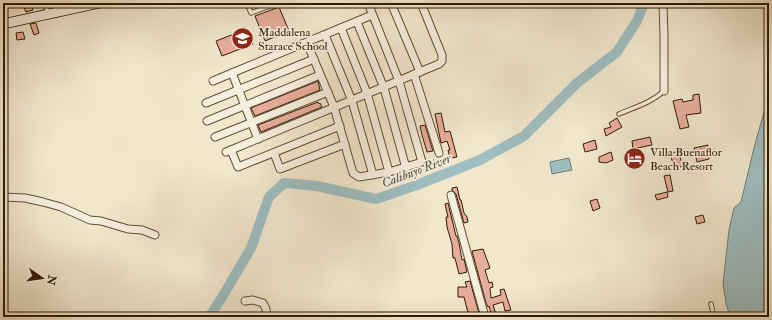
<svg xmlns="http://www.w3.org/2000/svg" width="772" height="320" viewBox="0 0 772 320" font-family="'IM FELL Double Pica',serif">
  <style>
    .water { fill: #9ebec1; stroke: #727c74 }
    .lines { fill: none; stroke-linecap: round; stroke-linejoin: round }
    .river { stroke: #9ebec1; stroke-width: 10 }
    .building { fill: #e7ad9b; stroke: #2f1a00 }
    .lane-casing { stroke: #604d33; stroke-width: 5.5 }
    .street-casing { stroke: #604d33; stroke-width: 9 }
    .secondary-casing { stroke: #2f1a00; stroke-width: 11 }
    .lane { stroke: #f6efde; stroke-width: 3.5 }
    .street { stroke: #f6efde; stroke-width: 7 }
    .secondary { stroke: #f6efde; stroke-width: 9 }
    .labels { text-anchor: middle; stroke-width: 3.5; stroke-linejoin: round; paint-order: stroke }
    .poi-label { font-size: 12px; fill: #2f1a00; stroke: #f6efde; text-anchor: start }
    .water-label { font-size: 13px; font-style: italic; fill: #565344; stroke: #f6efde }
  </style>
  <rect width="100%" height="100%" fill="#f1e7cd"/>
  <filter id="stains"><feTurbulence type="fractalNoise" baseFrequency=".005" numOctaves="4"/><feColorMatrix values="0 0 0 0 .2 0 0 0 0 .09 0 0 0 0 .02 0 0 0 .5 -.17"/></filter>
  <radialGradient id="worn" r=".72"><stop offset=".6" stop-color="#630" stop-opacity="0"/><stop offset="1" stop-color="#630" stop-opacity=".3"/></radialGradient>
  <!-- water -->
  <g class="water">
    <polygon points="769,94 769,317 730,317 726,303 723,284 729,230 734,208 741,202 754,148"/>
    <polygon points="569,158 572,170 552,174 550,162"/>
  </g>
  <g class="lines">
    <!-- river -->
    <polyline class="river" points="209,317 221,299 251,248 269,197 284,183 317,186 376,199 417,185 480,160 524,136 577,83 617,52 637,21 644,3"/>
  </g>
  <!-- building -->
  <g class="building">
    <polygon points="22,3 31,3 33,10 26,12"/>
    <polygon points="279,7 289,31 265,41 255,16"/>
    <polygon points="36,23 39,33 34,35 30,24"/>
    <polygon points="247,29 253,44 222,56 216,41"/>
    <polygon points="23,32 25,39 17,40 16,33"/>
    <polygon points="318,81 320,90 255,116 251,108"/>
    <polygon points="699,94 701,113 686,115 689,127 680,129 673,101 682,99 683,102 693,100 693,95"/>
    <polygon points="318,102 319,104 320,103 322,107 261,132 258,125"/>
    <polygon points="441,113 445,132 450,131 457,157 450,158 448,150 450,150 447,141 441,143 435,114"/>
    <polygon points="617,118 622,127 606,136 604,129 611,127 609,123"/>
    <polygon points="425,125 433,151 427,152 422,135 420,126"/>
    <polygon points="650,137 652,145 633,149 632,141"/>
    <polygon points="595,140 597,149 585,152 583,144"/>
    <polygon points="708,145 709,159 697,162 694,148"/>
    <polygon points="678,151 683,166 675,169 670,154"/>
    <polygon points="611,152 613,160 606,163 599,162 599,157"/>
    <polygon points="670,175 673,191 668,192 664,176"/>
    <polygon points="457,187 460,200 461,200 464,213 467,217 468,222 464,223 456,194 452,190 452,188"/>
    <polygon points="667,192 668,197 657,200 655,195"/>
    <polygon points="597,199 600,208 593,211 590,201"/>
    <polygon points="448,203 456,236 457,236 459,243 462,260 464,259 467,272 459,274 455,258 453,258 452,244 447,227 446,217 448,217 445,204"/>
    <polygon points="703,215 705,222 697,224 695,217"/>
    <polygon points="483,249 490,268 485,270 489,283 492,282 493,287 490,288 491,298 501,295 500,290 504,289 511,310 505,311 503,302 493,305 497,317 492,317 489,306 488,307 486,303 472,251"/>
    <polygon points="470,281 480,317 469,317 464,297 458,297 458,287 467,287 465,282"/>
  </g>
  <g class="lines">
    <defs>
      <g id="lane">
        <polyline points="247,3 251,13 277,3"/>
        <polyline points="47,14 47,3"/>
        <path d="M619 114C635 107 651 103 664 91"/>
        <polyline points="711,304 714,317"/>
      </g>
      <g id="street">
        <polyline points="391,3 420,72"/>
        <polyline points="663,3 664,37 664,91"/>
        <polyline points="357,22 384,88 406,168"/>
        <polyline points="341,28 367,93 389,172"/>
        <polyline points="325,35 352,101 373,175"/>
        <polyline points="307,43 334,107 353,173 359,177 389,172 422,162 399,81 368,3"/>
        <polyline points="414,74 439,153"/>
        <polyline points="213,81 232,73"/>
        <polyline points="206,103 314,59"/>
        <polyline points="207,121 320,75"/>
        <polyline points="215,137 328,92"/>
        <polyline points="258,139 232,73 372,15"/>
        <polyline points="231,150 238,167 340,126"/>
        <polyline points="226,152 439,64 442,61 442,55 421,3"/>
        <polyline points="274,153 280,169 345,144"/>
        <polyline points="451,195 485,317"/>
        <polyline points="3,197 25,198 43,202 61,207 90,220 101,221 128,229 142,230 155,235"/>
        <polyline points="245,301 253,300 263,303 266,309 267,317"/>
      </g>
      <polyline id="secondary" points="3,24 99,3"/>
    </defs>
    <!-- lane casing -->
    <use href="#lane" class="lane-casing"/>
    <!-- street casing -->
    <use href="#street" class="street-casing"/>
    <!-- secondary casing -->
    <use href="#secondary" class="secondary-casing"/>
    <!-- lane -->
    <use href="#lane" class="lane"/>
    <!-- street -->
    <use href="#street" class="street"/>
    <!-- secondary -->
    <use href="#secondary" class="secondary"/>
  </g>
  <!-- icons -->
  <defs>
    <symbol id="school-disc" viewBox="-11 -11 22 22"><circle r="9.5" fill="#8f2418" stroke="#f6efde"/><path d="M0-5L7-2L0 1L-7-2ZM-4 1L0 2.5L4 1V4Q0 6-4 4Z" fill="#fff"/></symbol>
    <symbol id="hotel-disc" viewBox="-11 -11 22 22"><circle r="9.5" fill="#8f2418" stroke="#f6efde"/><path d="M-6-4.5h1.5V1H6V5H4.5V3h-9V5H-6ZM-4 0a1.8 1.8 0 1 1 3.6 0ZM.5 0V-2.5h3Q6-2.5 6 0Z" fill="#fff"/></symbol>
  </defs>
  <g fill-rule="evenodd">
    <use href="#school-disc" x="230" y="26" width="25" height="25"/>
    <use href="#hotel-disc" x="622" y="146" width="25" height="25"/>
  </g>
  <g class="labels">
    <!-- poi labels -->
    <g class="poi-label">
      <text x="258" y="36">Maddalena<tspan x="258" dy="14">Starace School</tspan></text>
      <text x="650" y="156">Villa Buenaflor<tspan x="650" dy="14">Beach Resort</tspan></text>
    </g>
    <!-- water labels -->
    <g class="water-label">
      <text transform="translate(416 170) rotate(-21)" y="5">Calibuyo River</text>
    </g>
  </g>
  <!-- margin -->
  <rect width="772" height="320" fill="none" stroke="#f1e7cd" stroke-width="16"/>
  <rect x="4" y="4" width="764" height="312" fill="none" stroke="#2f1a00" stroke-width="2"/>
  <rect x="8" y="8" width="756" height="304" fill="none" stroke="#2f1a00"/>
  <!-- north arrow -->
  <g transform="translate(42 278) rotate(103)" stroke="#f6efde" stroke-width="3" paint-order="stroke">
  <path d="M0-3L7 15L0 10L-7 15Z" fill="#2f1a00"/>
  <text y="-6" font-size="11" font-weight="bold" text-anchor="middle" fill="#2f1a00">N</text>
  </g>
  <rect width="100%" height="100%" filter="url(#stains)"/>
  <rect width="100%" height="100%" fill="url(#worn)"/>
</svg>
